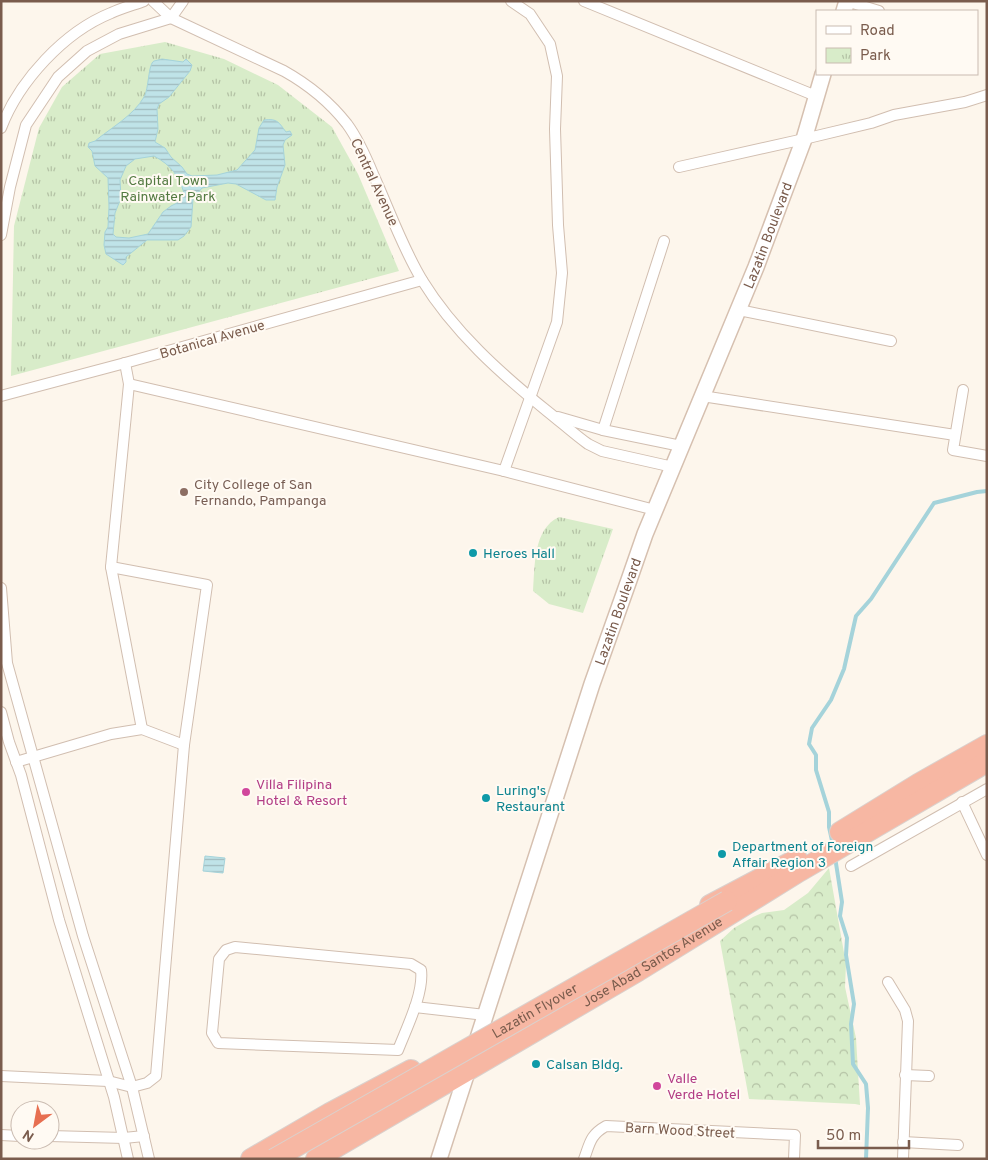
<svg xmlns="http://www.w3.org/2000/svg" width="988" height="1160" viewBox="0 0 988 1160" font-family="Overpass,sans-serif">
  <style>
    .forest { fill: url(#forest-crowns) }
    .park { fill: url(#park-tufts) }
    .water { fill: url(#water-rules); stroke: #a5d3da; fill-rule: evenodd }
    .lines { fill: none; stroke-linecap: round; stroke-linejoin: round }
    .stream { stroke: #a5d3da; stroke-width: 4 }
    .street-casing { stroke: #d1beb0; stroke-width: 12 }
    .secondary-casing { stroke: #d6c0b0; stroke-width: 18 }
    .highway-casing { stroke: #dad1cd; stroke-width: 22 }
    .street { stroke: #fff; stroke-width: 10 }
    .secondary { stroke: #fff; stroke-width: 15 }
    .highway { stroke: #f7b7a3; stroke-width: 20 }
    .highway-bridge-casing { stroke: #dad1cd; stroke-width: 22; stroke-linecap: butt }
    .highway-bridge { stroke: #f7b7a3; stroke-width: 20 }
    .education-dot { fill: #8d6e63; stroke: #fffaf3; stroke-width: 2 }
    .culture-dot { fill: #0f9aa8; stroke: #fffaf3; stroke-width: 2 }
    .hotel-dot { fill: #d1479c; stroke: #fffaf3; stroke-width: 2 }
    .labels { text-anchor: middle; stroke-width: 4; stroke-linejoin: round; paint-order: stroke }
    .park-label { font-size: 14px; fill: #537a41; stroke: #fffaf3 }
    .street-label { font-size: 14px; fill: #7a5c4d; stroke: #fffaf3 }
    .education-label { font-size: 14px; fill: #785e54; stroke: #fffaf3; text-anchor: start }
    .culture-label { font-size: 14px; fill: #0d838f; stroke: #fffaf3; text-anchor: start }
    .hotel-label { font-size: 14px; fill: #b23c85; stroke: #fffaf3; text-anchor: start }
  </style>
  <defs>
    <pattern id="forest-crowns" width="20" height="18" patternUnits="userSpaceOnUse" patternTransform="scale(1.25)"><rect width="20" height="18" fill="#d8ecc9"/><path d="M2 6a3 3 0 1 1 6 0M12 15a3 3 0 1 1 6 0" fill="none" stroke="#b4c2a5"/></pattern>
    <pattern id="park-tufts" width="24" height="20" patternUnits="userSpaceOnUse" patternTransform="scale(1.25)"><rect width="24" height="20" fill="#d8ecc9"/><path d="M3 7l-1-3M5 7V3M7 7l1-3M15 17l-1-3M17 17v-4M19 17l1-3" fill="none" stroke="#b4c2a5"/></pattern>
    <pattern id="water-rules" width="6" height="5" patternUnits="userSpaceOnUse" patternTransform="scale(1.25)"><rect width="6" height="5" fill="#bfe3e8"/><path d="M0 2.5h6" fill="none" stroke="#a0bbbe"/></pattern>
  </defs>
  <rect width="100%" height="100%" fill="#fdf6ec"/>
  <!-- forest -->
  <polygon class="forest" points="829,868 846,964 845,987 856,1038 860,1105 855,1104 749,1099 720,941 734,928 753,917 762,913 784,910 808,893"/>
  <!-- park -->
  <g class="park">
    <polygon points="165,42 224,59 278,85 332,127 358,174 399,271 11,376 14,226 39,128 62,87 100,54"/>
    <path d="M559 517 613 529 583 613 549 604 533 591C535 566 533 529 559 517Z"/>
  </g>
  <!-- water -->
  <g class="water">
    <path d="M162 59 183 62 186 59 192 65 190 71 169 97 159 104 157 109 158 129 155 142 165 148 171 157 182 167 187 174 192 176 217 175 237 170 255 150 259 128 264 120C278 118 279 123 286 132L290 131 292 135 285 140 283 145 285 165 277 187 275 200H266L236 184 228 183 202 188 193 199 191 227 184 236 178 240H147L126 257V262L123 265 106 254 104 245 105 232 108 227 109 207 108 178 95 166 92 151 88 147 89 143 95 141C111 128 134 115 144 97 149 89 148 64 154 61 157 60 159 60 162 59ZM154 156C171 165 179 176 184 193L177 203 171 206 163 212 148 234 129 238 116 237 113 234 115 213 121 198 120 180 126 166 135 159Z"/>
    <polygon points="205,856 225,858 223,873 203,871"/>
  </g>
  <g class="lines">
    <!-- stream -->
    <g class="stream">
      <polyline points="833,845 829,827 829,812 816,770 816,755 809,744 812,728 831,700 844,669 856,616 871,599 934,503 977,492 987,491"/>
      <polyline points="835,857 842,902 840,916 847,938 846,955 854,1004 851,1024 853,1064 866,1084 868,1108 866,1159"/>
    </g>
    <defs>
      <g id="street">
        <path d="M153 1 171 18 284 71C309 85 329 101 347 124 358 139 366 157 373 174 389 209 402 247 422 280 454 332 500 373 547 411 561 422 574 434 588 444L602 451 673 467"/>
        <polyline points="584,1 816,96"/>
        <polyline points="846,1 879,11"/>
        <path d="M1 128C19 81 64 32 111 13 122 8 133 5 144 1"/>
        <polyline points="679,167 804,139 871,123 894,115 965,102 987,95"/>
        <polyline points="1,235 10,187 26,125 58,77 87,51 119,34 171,18 183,1"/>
        <polyline points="739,310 891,341"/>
        <polyline points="125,363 129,384 111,567 142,729"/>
        <polyline points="129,384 504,471 655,510"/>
        <polyline points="963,390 953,450 987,456"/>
        <polyline points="1,396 125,363 422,280"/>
        <polyline points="702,396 955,435"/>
        <polyline points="558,417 603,430 681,446"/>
        <polyline points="603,430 664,241"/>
        <polyline points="504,471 557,322 562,273 558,225 555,129 557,76 550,44 530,14 511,1"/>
        <polyline points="1,588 7,663 83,936 132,1087 149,1159"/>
        <polyline points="1,712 9,742 21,775 59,920 114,1097 128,1159"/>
        <polyline points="16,762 111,734 142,729 184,745"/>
        <polyline points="962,802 987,855"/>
        <polyline points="851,866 987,789"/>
        <path d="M235 947 411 964 421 970C424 993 407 1027 398 1050L218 1043 212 1033 219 959 226 950Z"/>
        <polyline points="888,982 905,1010 908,1021 903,1159"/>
        <polyline points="415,1007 485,1015"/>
        <polyline points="905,1075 929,1076"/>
        <polyline points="1,1076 108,1081 132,1087 147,1083 156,1076 184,745 207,585 111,567"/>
        <polyline points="1,1135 20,1136"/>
        <polyline points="50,1136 124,1138 144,1136"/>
        <polyline points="903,1142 958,1145"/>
        <path d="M584 1159C590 1143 590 1135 606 1126L795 1135 794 1159"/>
      </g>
      <g id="secondary">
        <polyline points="844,11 847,1"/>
        <path id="s1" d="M439 1159 592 684 629 580 645 534 756 267 804 139 823 74"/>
      </g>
      <g id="highway">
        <polyline points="840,832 918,784 987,745"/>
        <polyline points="710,905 797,859"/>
        <polyline points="251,1159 330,1113 411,1070"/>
        <path id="s2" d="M316 1159 638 971 800 871 987 762"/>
      </g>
    </defs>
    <!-- street casing -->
    <use href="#street" class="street-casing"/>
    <!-- secondary casing -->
    <use href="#secondary" class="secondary-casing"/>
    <!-- highway casing -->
    <use href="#highway" class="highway-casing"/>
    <!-- street -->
    <use href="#street" class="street"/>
    <!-- secondary -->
    <use href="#secondary" class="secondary"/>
    <!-- highway -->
    <use href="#highway" class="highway"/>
    <defs>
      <g id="highway-bridge">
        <path id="s3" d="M274 1159 727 901"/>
      </g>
    </defs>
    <!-- highway-bridge casing -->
    <use href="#highway-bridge" class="highway-bridge-casing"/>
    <!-- highway-bridge -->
    <use href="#highway-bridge" class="highway-bridge"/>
  </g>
  <!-- markers -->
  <circle class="education-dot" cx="184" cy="492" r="5"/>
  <g class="culture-dot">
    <circle cx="473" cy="553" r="5"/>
    <circle cx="486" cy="798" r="5"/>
    <circle cx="722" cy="854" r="5"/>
    <circle cx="536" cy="1064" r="5"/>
  </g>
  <g class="hotel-dot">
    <circle cx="246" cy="792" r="5"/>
    <circle cx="657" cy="1086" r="5"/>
  </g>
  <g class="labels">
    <!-- park labels -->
    <g class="park-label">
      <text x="168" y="185">Capital Town<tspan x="168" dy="16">Rainwater Park</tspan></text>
    </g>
    <!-- street labels -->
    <g class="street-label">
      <text transform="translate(375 182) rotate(65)" y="5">Central Avenue</text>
      <text dy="5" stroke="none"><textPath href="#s1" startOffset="981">Lazatin Boulevard</textPath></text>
      <text transform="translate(212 339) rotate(-16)" y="5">Botanical Avenue</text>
      <text dy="5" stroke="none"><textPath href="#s1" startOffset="576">Lazatin Boulevard</textPath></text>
      <text dy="5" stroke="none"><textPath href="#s2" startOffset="390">Jose Abad Santos Avenue</textPath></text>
      <text dy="5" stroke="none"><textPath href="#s3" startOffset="300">Lazatin Flyover</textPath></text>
      <text transform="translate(680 1130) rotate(3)" y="5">Barn Wood Street</text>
    </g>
    <!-- education labels -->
    <g class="education-label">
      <text x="194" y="489">City College of San<tspan x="194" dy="16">Fernando, Pampanga</tspan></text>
    </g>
    <!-- culture labels -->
    <g class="culture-label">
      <text x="483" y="558">Heroes Hall</text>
      <text x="496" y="795">Luring's<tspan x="496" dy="16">Restaurant</tspan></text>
      <text x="732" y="851">Department of Foreign<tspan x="732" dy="16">Affair Region 3</tspan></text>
      <text x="546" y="1069">Calsan Bldg.</text>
    </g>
    <!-- hotel labels -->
    <g class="hotel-label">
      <text x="256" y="789">Villa Filipina<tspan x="256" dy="16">Hotel &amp; Resort</tspan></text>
      <text x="667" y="1083">Valle<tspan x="667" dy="16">Verde Hotel</tspan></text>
    </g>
  </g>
  <!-- border -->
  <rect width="988" height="1160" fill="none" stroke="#7a5c4d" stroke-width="5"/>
  <!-- legend -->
  <rect x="816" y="10" width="162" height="65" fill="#fffaf3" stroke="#cabbb1"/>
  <rect x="826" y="26" width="25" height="8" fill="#ffffff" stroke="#cabbb1"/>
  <text x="860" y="35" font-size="15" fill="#7a5c4d">Road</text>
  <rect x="826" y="48" width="25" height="15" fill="url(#park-tufts)" stroke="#cabbb1"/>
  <text x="860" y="60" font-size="15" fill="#7a5c4d">Park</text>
  <!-- north arrow -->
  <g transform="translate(35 1125) rotate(212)"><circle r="24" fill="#fffaf3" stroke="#cabbb1"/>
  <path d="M0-4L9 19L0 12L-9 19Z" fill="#e76f51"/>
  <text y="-8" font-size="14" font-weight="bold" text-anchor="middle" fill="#7a5c4d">N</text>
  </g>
  <!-- scale -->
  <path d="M818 1140v8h91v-8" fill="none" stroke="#7a5c4d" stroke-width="2.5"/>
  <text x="826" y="1140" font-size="15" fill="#7a5c4d" stroke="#fffaf3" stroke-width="4" paint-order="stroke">50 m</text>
</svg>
